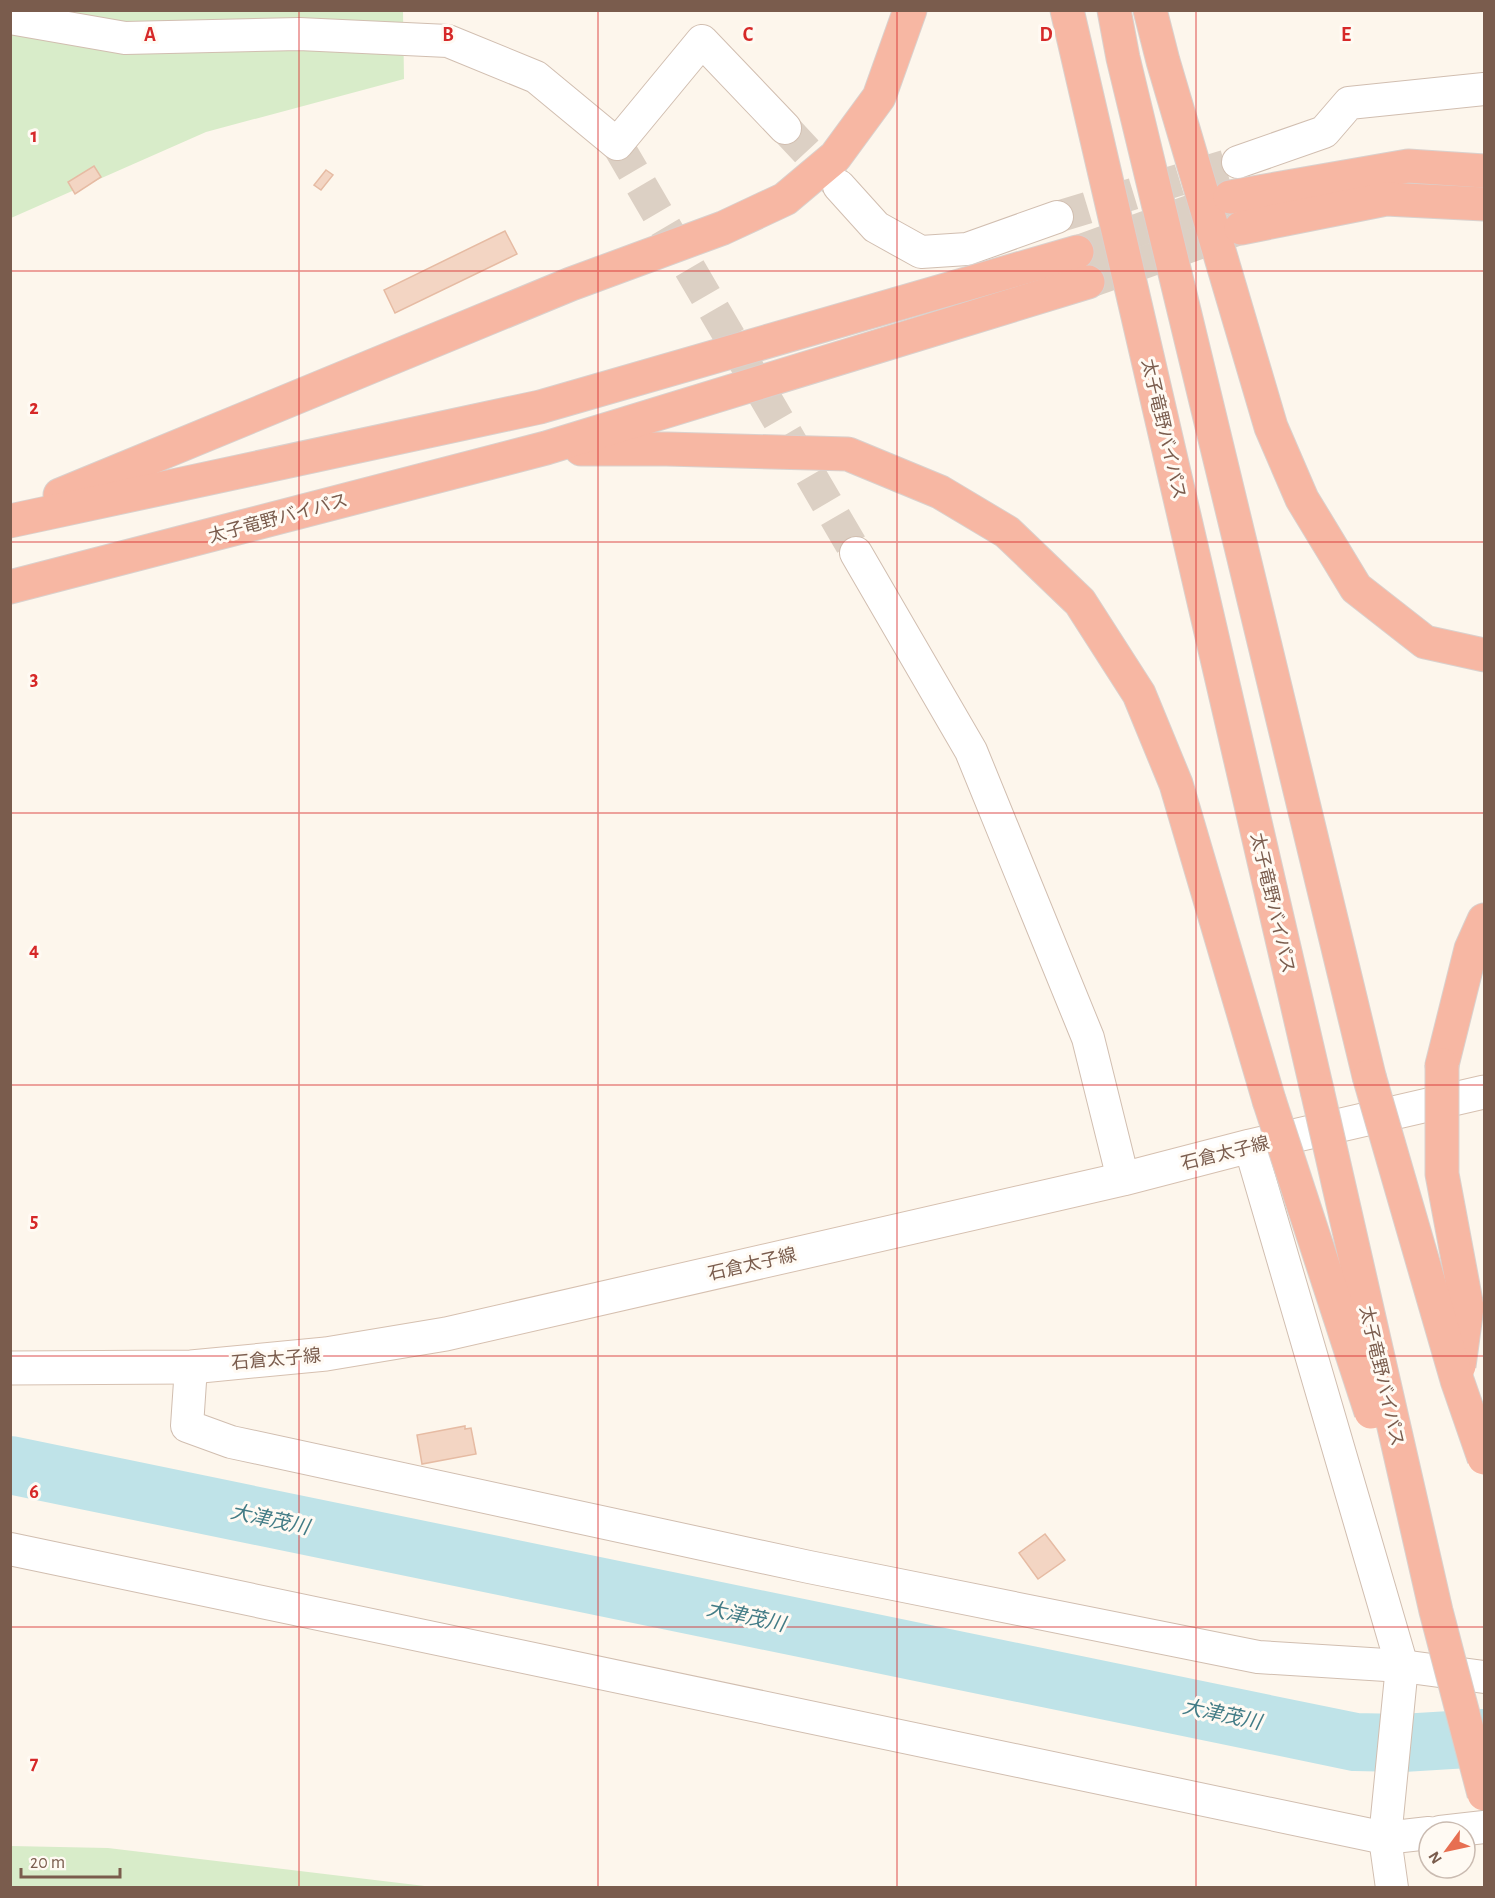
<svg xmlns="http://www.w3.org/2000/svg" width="1495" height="1898" viewBox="0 0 1495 1898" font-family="'Alegreya Sans','Noto Sans JP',sans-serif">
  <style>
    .green { fill: #d8ecc9 }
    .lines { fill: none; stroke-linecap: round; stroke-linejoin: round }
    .river { stroke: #bfe3e8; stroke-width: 58 }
    .building { fill: #f3d5c3; stroke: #e6bba3; stroke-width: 1.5 }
    .minor-tunnel { stroke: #dcd0c4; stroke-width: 32; stroke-dasharray: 32 16; stroke-linecap: butt }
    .motorway-tunnel { stroke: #dcd0c4; stroke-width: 33; stroke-dasharray: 33 16; stroke-linecap: butt }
    .minor-casing { stroke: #d1beb0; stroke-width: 34 }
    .secondary-casing { stroke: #d6c0b0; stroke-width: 35 }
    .motorway-casing { stroke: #dad1cd; stroke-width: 35 }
    .minor { stroke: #fff; stroke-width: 32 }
    .secondary { stroke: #fff; stroke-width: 33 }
    .motorway { stroke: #f7b7a3; stroke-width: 33 }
    .motorway-bridge-casing { stroke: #dad1cd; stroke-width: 35; stroke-linecap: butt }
    .motorway-bridge { stroke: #f7b7a3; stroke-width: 33 }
    .grid { fill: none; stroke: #d62828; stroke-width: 1.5; stroke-opacity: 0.55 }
    .labels { text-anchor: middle; stroke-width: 6; stroke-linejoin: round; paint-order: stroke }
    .street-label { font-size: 18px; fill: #7a5c4d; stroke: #fffaf3 }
    .water-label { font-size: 20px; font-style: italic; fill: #437c86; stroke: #fffaf3 }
    .grid-label { font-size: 20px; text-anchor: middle; font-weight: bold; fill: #d62828; stroke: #fffaf3; stroke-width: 6; stroke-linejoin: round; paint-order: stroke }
  </style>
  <rect width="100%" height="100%" fill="#fdf6ec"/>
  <!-- green -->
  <g class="green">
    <polygon points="11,11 403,11 404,79 206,132 11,218"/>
    <polygon points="11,1846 108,1848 433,1887 11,1887"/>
  </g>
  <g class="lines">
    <!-- river -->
    <polyline class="river" points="10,1465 1355,1742 1402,1743 1484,1738"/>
  </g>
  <!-- building -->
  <g class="building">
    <polygon points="94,166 101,177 75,194 68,182"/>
    <polygon points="326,170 333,175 321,190 314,185"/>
    <polygon points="505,231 517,254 395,313 384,290"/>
    <polygon points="465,1426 465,1429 471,1428 476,1454 422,1464 417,1435"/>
    <polygon points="1045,1534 1065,1560 1038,1579 1019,1553"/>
  </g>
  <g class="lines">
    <!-- minor-tunnel -->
    <g class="minor-tunnel">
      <polyline points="785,128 839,186"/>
      <polyline points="617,144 856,553"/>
      <polyline points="1057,217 1238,162"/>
    </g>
    <!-- motorway-tunnel -->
    <g class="motorway-tunnel">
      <polyline points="1077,252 1230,197"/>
      <polyline points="1088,282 1241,228"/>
    </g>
    <defs>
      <g id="minor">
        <polyline points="10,18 125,38 299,34 448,41 536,77 617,144 702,41 785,128"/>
        <polyline points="1238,162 1324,132 1349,103 1484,89"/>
        <polyline points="839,186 876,227 921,252 967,249 1057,217"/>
        <polyline points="856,553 971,751 1088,1038 1123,1179"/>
        <polyline points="1250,1146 1402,1666 1385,1838 1392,1888"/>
        <polyline points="191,1367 187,1426 231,1442 809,1567 1258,1657 1402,1666 1484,1677"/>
        <polyline points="10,1549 1385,1838 1429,1833"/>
        <polyline points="1440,1832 1484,1827"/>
      </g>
      <polyline id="secondary" points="10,1368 191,1367 326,1354 446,1334 1123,1179 1250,1146 1484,1092"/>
      <g id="motorway">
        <polyline points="1067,10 1317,1090"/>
        <polyline points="1114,10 1123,58 1369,1076"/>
        <polyline points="1150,10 1163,61 1271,427 1302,499 1356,588 1425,642 1484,655"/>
        <polyline points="1230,197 1408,166 1484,171"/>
        <polyline points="1241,228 1386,199 1484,204"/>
        <polyline points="581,449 667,449 848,454 940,492 1007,532 1080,602 1139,694 1176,784 1269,1100"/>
        <polyline points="60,495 571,284 723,228 785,199 835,157 879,97 910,10"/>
        <polyline points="10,521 540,407 1077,252"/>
        <polyline points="10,587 546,448 1088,282"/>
        <polyline points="1442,1065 1471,949 1484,920"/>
      </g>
    </defs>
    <!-- minor casing -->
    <use href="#minor" class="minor-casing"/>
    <!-- secondary casing -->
    <use href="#secondary" class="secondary-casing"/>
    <!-- motorway casing -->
    <use href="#motorway" class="motorway-casing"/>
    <!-- minor -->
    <use href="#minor" class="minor"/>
    <!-- secondary -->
    <use href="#secondary" class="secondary"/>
    <!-- motorway -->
    <use href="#motorway" class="motorway"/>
    <defs>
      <g id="motorway-bridge">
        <polyline points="1442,1065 1442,1174 1467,1307 1459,1366"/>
        <polyline points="1369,1076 1457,1380 1484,1458"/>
        <polyline points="1317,1090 1436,1611 1484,1794"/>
        <polyline points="1269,1100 1371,1412"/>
      </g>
    </defs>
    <!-- motorway-bridge casing -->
    <use href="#motorway-bridge" class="motorway-bridge-casing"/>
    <!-- motorway-bridge -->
    <use href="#motorway-bridge" class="motorway-bridge"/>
  </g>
  <!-- grid -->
  <path class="grid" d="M299 10V1888M598 10V1888M897 10V1888M1196 10V1888M10 271H1484M10 542H1484M10 813H1484M10 1085H1484M10 1356H1484M10 1627H1484"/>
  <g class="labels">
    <!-- street labels -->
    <g class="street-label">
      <text transform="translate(1164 429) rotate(77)" y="6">太子竜野バイパス</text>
      <text transform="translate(278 518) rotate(-15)" y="6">太子竜野バイパス</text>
      <text transform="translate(1273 903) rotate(77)" y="6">太子竜野バイパス</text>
      <text transform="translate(1225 1153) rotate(-14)" y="6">石倉太子線</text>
      <text transform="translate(752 1264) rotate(-13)" y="6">石倉太子線</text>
      <text transform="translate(276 1359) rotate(-5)" y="6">石倉太子線</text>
      <text transform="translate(1382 1376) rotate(77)" y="6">太子竜野バイパス</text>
    </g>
    <!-- water labels -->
    <g class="water-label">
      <text transform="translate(270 1519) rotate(12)" y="7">大津茂川</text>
      <text transform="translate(746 1616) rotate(12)" y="7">大津茂川</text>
      <text transform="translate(1222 1714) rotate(12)" y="7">大津茂川</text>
    </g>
  </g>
  <g class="grid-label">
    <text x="150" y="41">A</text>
    <text x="448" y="41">B</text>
    <text x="748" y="41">C</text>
    <text x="1046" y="41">D</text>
    <text x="1346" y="41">E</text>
    <text x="34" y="142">1</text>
    <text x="34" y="414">2</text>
    <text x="34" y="685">3</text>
    <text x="34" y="956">4</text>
    <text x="34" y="1227">5</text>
    <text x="34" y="1498">6</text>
    <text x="34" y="1769">7</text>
  </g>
  <!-- border -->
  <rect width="1495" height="1898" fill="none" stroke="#7a5c4d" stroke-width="24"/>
  <!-- north arrow -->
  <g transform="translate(1447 1850) rotate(237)"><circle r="28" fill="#fffaf3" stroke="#cabbb1" stroke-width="1.5"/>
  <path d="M0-4.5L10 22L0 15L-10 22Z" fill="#e76f51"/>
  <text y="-9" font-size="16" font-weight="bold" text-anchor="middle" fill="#7a5c4d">N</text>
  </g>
  <!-- scale -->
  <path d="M21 1868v9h99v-9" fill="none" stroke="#7a5c4d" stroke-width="3"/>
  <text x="30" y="1868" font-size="18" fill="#7a5c4d" stroke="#fffaf3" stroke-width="4.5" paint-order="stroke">20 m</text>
</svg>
